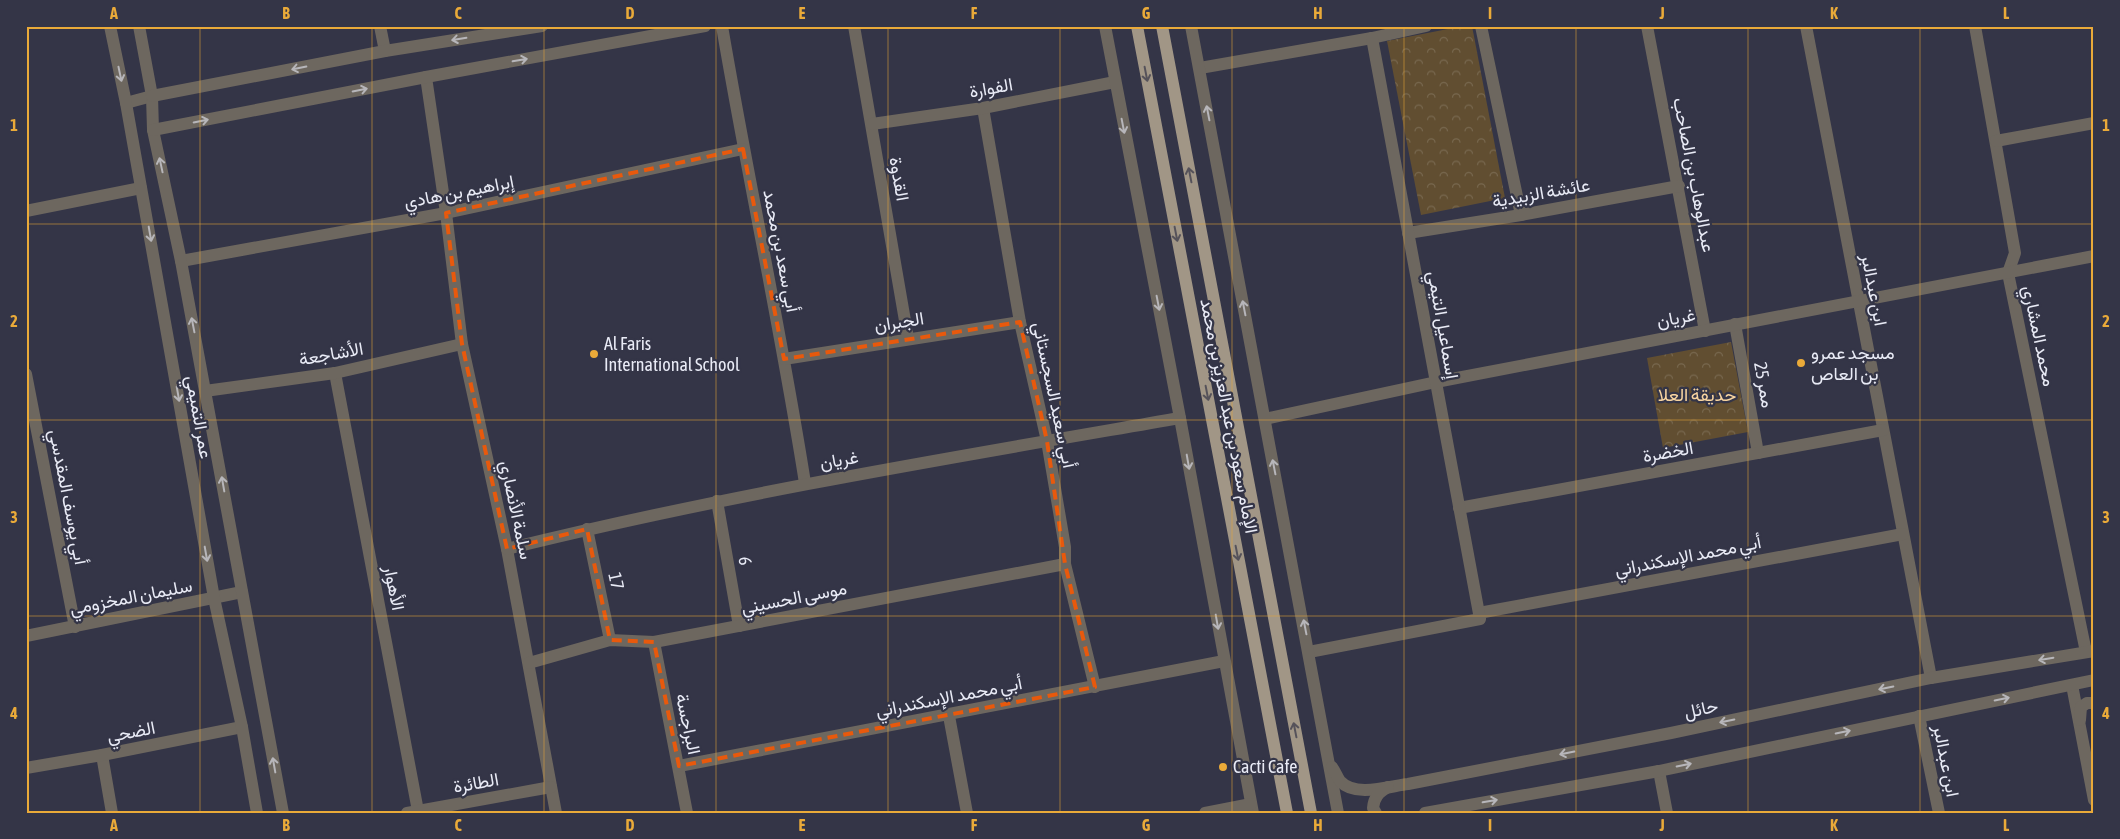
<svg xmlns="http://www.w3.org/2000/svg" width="2120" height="839" viewBox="0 0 2120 839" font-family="'Asap Condensed',Vazirmatn,sans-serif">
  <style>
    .park { fill: url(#park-crowns) }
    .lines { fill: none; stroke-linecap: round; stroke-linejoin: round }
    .minor { stroke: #6d675f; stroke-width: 12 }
    .tertiary { stroke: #6d675f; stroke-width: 12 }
    .primary { stroke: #a19686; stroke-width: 12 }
    .oneway { stroke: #b7b6ba }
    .oneway2 { stroke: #55525a }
    .marked { fill: none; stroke: #e8590c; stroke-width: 4; stroke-dasharray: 10 6; stroke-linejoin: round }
    .grid { fill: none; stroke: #eaaa39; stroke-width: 1; stroke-opacity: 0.55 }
    .poi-dot { fill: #eaaa39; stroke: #343547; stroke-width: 2 }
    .labels { text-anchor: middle; stroke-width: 4.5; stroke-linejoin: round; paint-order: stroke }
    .street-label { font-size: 18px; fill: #e9ebf6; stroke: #343547 }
    .poi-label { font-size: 18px; fill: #e9ebf6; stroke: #343547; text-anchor: start }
    .park-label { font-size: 18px; fill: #f9d5a0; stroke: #343547 }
    .neatline { fill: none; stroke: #eaaa39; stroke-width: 2 }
    .grid-label { font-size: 16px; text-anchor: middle; font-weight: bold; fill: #eaaa39 }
  </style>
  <defs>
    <pattern id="park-crowns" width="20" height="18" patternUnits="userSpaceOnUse" patternTransform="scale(1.25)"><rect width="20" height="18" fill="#614e31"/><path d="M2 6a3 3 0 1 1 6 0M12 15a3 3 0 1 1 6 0" fill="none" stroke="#78684f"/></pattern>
  </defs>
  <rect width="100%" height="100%" fill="#343547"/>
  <!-- park -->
  <g class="park">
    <polygon points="1463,26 1472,26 1505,198 1421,215 1387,41"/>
    <polygon points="1731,342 1748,432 1663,448 1647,358"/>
  </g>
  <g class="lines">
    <!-- minor -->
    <g class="minor">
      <path d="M722 26C748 179 781 330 805 483"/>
      <polyline points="854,26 908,338"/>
      <polyline points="1481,26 1521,215"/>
      <polyline points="1647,26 1705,331"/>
      <polyline points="1806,26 1931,678"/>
      <polyline points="1975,26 2015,253 2008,273 2086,652"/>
      <polyline points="1200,68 1372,38 1426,26"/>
      <polyline points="426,77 446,213 462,344 507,549 556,813"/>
      <polyline points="126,103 152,96"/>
      <polyline points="983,108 1020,322 1047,441 1065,547 1065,564 1095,687"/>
      <polyline points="872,124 983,108 1115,82"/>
      <polyline points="1996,141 2094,123"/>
      <polyline points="26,211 141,188"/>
      <polyline points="1408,233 1521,215 1679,186"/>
      <polyline points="181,261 446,213 743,149"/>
      <polyline points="1735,324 1758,453"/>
      <polyline points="784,359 1020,322"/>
      <polyline points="335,373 418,811"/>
      <polyline points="26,374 75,627"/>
      <polyline points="205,391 335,373 462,344"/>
      <polyline points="1265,419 1436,382 2094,256"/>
      <polyline points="717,501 739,626"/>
      <polyline points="1459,508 1883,430"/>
      <polyline points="587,529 610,640"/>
      <path d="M507 549C729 494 955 457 1180 418"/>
      <polyline points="1479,613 1903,534"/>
      <polyline points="26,636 242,592"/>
      <polyline points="654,642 687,813"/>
      <polyline points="1309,652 1480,619 1372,38"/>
      <polyline points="529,663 610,640 654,642 1065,564"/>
      <polyline points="949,716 967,813"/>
      <polyline points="1919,716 1939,813"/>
      <polyline points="102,755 112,813"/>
      <polyline points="679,766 1224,661"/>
      <polyline points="26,768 102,755 242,727"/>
      <polyline points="1659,771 1667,813"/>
      <polyline points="407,813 551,787"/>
    </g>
    <!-- tertiary -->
    <g class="tertiary">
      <polyline points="110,26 126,103 214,598 242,727 257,813"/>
      <polyline points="139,26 152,96 153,130 181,261 283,813"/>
      <polyline points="380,26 385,51"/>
      <polyline points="1105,26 1180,418 1253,813"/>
      <polyline points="1191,26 1338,813"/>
      <polyline points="152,96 385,51 542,26"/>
      <polyline points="153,130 426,77 705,26"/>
      <polyline points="2072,685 2094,800"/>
      <polyline points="2080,720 2081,707 2087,703 2094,703"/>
      <path d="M1332 767C1335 771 1337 777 1340 781 1355 798 1390 786 1408 784L1671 733 1931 678 2094 651"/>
      <polyline points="1205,813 1251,804"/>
      <path d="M1376 813 1373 808C1374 797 1379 792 1388 787"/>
      <polyline points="1425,813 1659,771 2094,680"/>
    </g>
    <!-- primary -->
    <g class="primary">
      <polyline points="1137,26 1287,813"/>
      <polyline points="1162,26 1311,813"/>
    </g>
  </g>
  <!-- one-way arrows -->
  <defs><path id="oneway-shaft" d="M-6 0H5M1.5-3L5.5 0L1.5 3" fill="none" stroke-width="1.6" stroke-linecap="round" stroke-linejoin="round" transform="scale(1.25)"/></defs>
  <g class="oneway">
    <use href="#oneway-shaft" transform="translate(459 39) rotate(171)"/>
    <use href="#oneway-shaft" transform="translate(520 60) rotate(-10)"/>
    <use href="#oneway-shaft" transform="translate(299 68) rotate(169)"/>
    <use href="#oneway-shaft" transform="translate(120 74) rotate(78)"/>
    <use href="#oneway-shaft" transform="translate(360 90) rotate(-11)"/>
    <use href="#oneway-shaft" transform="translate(1208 113) rotate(-101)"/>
    <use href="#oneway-shaft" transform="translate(201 121) rotate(-11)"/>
    <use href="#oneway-shaft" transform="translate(1123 126) rotate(79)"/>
    <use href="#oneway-shaft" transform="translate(161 165) rotate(-102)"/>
    <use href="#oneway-shaft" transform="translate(150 234) rotate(80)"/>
    <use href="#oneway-shaft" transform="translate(1158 303) rotate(79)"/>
    <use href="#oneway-shaft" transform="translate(1244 308) rotate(-101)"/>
    <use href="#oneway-shaft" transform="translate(193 325) rotate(-101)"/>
    <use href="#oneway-shaft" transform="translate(178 394) rotate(80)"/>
    <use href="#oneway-shaft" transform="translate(1188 462) rotate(80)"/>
    <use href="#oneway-shaft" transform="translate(1274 467) rotate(-101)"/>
    <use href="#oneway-shaft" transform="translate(223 484) rotate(-100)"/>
    <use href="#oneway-shaft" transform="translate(206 554) rotate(80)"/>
    <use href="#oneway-shaft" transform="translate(1217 622) rotate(80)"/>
    <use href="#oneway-shaft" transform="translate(1305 627) rotate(-101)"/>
    <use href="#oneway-shaft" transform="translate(2046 659) rotate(170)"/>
    <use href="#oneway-shaft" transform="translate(1886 688) rotate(168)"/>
    <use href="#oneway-shaft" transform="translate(2002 699) rotate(-12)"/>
    <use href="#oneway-shaft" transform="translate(1727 721) rotate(168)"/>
    <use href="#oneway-shaft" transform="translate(1843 732) rotate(-12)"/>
    <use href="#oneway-shaft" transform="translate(1567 753) rotate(169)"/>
    <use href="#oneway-shaft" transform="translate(274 765) rotate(-100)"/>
    <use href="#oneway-shaft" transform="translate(1684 765) rotate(-12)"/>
    <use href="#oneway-shaft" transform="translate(1490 801) rotate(-10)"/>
  </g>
  <g class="oneway2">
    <use href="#oneway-shaft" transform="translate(1146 74) rotate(79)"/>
    <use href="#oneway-shaft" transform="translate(1190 175) rotate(-101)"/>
    <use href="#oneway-shaft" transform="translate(1176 234) rotate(79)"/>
    <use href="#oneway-shaft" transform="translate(1207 393) rotate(79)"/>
    <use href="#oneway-shaft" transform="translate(1237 553) rotate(79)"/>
    <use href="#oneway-shaft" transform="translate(1295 730) rotate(-101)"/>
  </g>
  <!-- marked area -->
  <path class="marked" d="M743 149 784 359 1020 322 1047 441 1065 564 1095 687 679 766 654 642 610 640 587 529 507 549 462 344 446 213Z"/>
  <!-- grid -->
  <path class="grid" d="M200 26V813M372 26V813M544 26V813M716 26V813M888 26V813M1060 26V813M1232 26V813M1404 26V813M1576 26V813M1748 26V813M1920 26V813M26 224H2094M26 420H2094M26 616H2094"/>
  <!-- markers -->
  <g class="poi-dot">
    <circle cx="594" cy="354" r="5"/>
    <circle cx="1801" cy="363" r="5"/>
    <circle cx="1223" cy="767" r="5"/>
  </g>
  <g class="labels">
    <!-- street labels -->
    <g class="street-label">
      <text transform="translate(991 88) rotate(-10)" y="6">الفوارة</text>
      <text transform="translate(1694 175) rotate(79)" y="6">عبدالوهاب بن الصاحب</text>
      <text transform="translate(899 179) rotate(80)" y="6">القدوة</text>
      <text transform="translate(459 192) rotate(-11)" y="6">إبراهيم بن هادي</text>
      <text transform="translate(1541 193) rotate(-10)" y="6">عائشة الزبيدية</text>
      <text transform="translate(781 251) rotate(79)" y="6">أبي سعد بن محمد</text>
      <text transform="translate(1874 290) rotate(79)" y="6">ابن عبدالبر</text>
      <text transform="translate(1676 318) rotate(-11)" y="6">غريان</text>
      <text transform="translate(899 322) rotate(-9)" y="6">الجبران</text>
      <text transform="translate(1443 325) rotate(80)" y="6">إسماعيل التيمي</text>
      <text transform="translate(2039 336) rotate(78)" y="6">محمد المشاري</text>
      <text transform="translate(331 354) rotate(-10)" y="6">الأشاجعة</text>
      <text transform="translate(1764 385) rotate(80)" y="6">ممر 25</text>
      <text transform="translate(1054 395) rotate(78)" y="6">أبي سعيد السجستاني</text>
      <text transform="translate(1229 416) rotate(79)" y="6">الإمام سعود بن عبد العزيز بن محمد</text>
      <text transform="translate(199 417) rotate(80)" y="6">عمر التميمي</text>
      <text transform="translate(1668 452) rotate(-10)" y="6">الخضرة</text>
      <text transform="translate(839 460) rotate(-10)" y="6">غريان</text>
      <text transform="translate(68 497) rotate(79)" y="6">أبي يوسف المقدسي</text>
      <text transform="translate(516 510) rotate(78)" y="6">سلمة الأنصاري</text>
      <text transform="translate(1688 556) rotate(-11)" y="6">أبي محمد الإسكندراني</text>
      <text transform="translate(745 561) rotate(80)" y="6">6</text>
      <text transform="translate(616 581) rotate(78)" y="6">17</text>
      <text transform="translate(394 588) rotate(79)" y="6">الأهوار</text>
      <text transform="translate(131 597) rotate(-11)" y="6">سليمان المخزومي</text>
      <text transform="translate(794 598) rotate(-11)" y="6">موسى الحسيني</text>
      <text transform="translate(949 697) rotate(-11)" y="6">أبي محمد الإسكندراني</text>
      <text transform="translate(1701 709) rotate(-12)" y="6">حائل</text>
      <text transform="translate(688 724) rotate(78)" y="6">البراجسة</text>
      <text transform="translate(131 732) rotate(-11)" y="6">الضحي</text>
      <text transform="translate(1946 761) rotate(79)" y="6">ابن عبدالبر</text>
      <text transform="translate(476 783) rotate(-10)" y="6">الطائرة</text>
    </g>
    <!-- poi labels -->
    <g class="poi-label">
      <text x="604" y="350">Al Faris<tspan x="604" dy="21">International School</tspan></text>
      <text x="1811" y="359">مسجد عمرو<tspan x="1811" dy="21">بن العاص</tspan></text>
      <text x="1233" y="773">Cacti Cafe</text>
    </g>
    <!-- park labels -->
    <g class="park-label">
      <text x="1697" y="401">حديقة العلا</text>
    </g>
  </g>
  <!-- border -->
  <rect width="2120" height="839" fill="none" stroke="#343547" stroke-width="55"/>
  <rect x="28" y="28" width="2064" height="784" class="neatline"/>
  <g class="grid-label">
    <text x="114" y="19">A</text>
    <text x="286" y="19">B</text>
    <text x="458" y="19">C</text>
    <text x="630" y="19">D</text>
    <text x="802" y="19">E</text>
    <text x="974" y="19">F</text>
    <text x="1146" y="19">G</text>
    <text x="1318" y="19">H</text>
    <text x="1490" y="19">I</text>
    <text x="1662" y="19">J</text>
    <text x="1834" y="19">K</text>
    <text x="2006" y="19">L</text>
    <text x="14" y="131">1</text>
    <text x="2106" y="131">1</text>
    <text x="14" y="327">2</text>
    <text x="2106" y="327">2</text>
    <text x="14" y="523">3</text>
    <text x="2106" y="523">3</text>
    <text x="14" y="719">4</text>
    <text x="2106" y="719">4</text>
    <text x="114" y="831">A</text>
    <text x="286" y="831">B</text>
    <text x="458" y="831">C</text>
    <text x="630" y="831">D</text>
    <text x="802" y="831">E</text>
    <text x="974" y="831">F</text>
    <text x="1146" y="831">G</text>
    <text x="1318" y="831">H</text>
    <text x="1490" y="831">I</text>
    <text x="1662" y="831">J</text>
    <text x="1834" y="831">K</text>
    <text x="2006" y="831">L</text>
  </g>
</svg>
